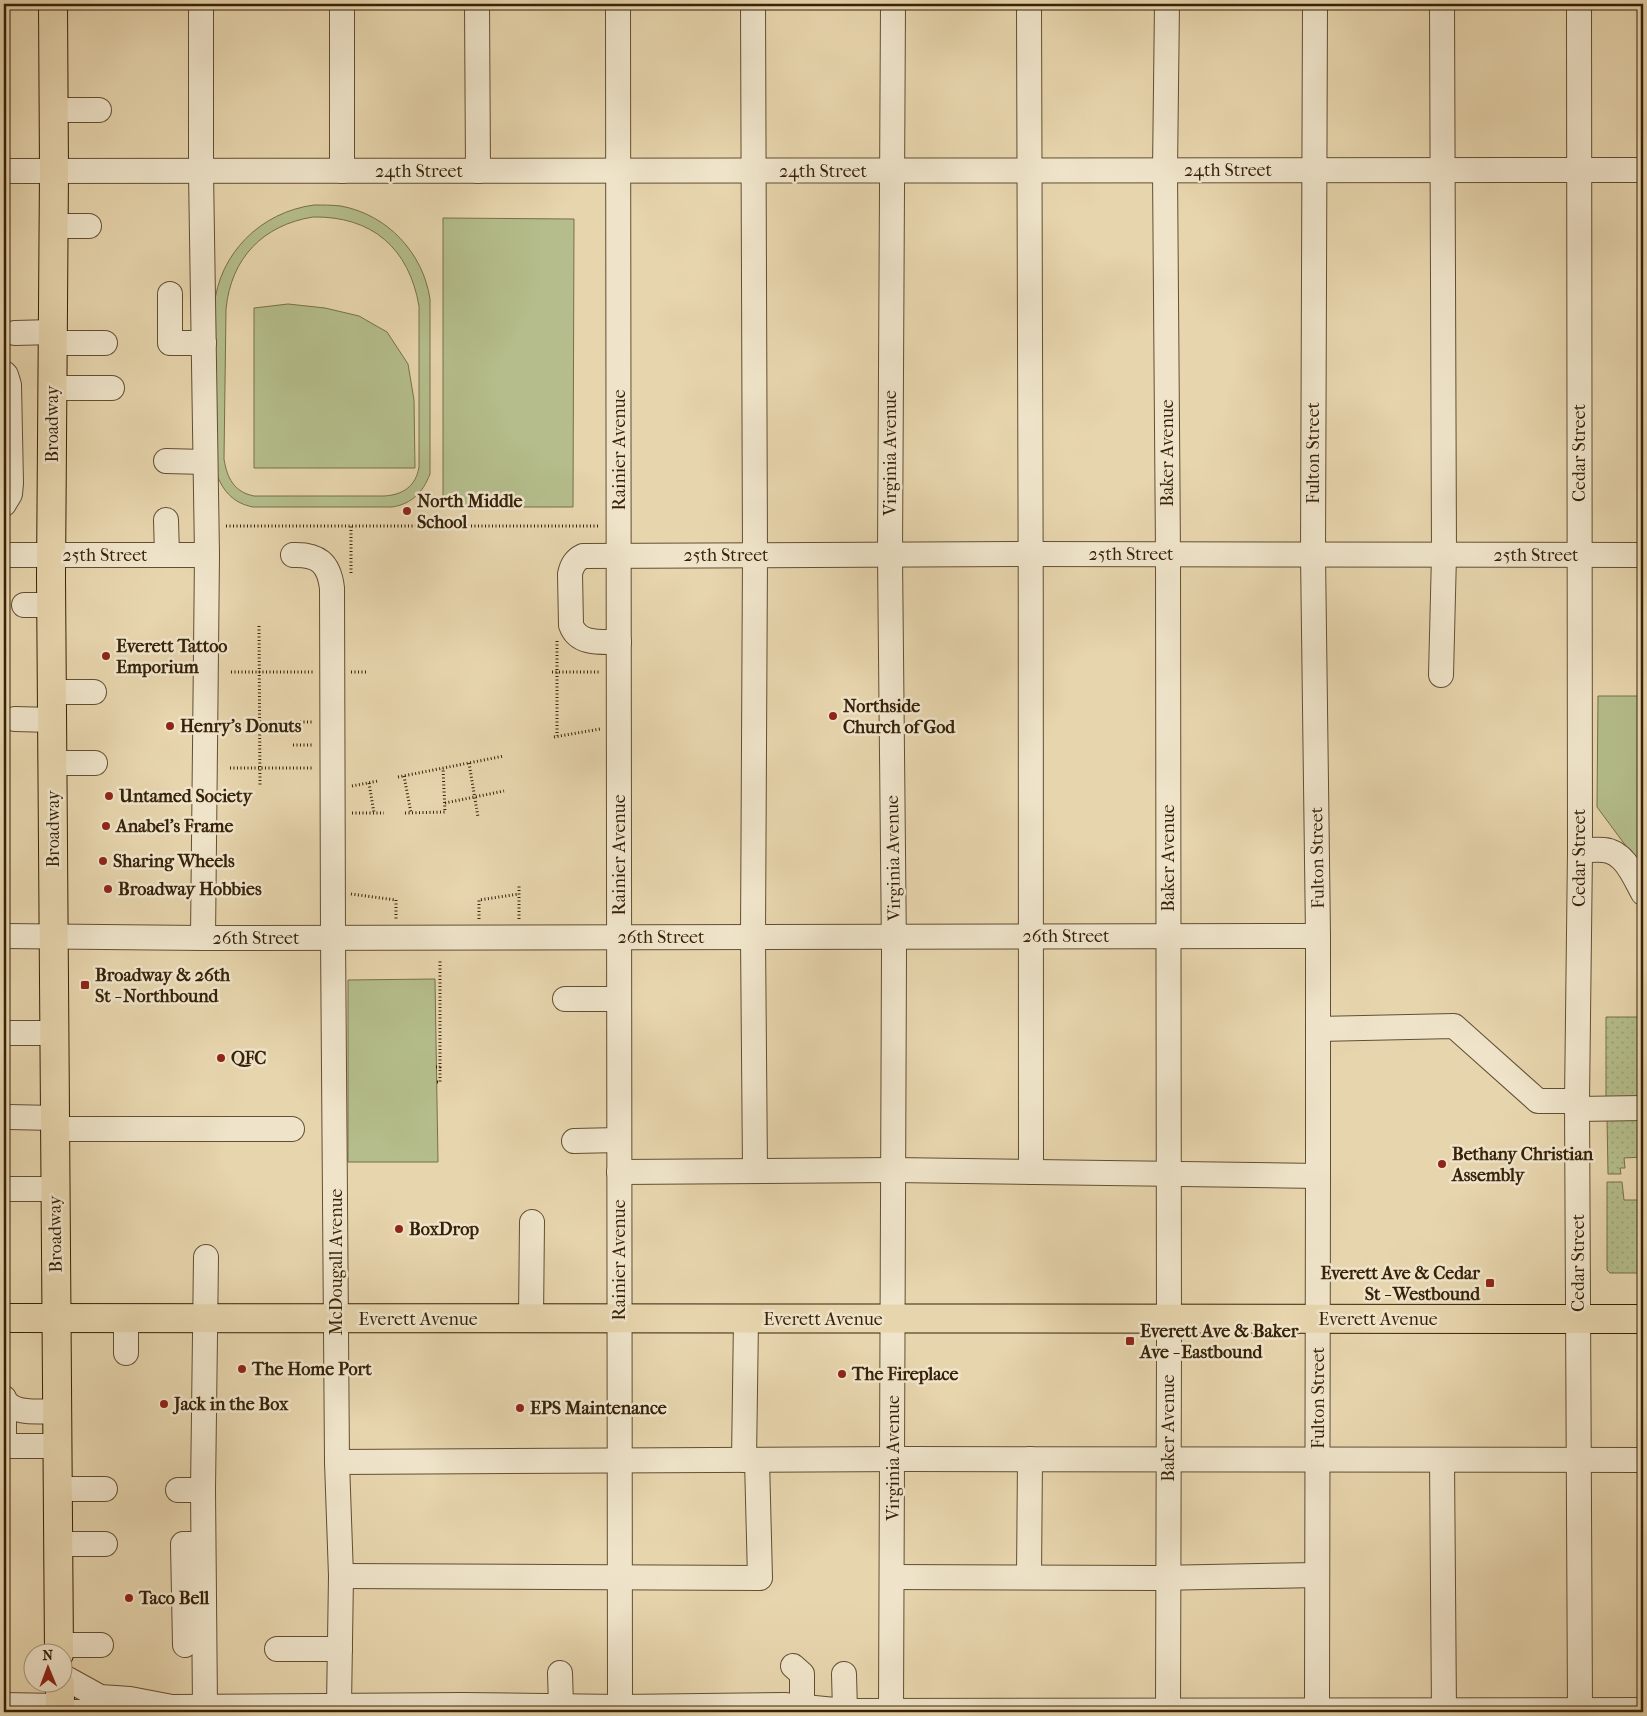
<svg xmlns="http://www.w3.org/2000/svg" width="1647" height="1716" viewBox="0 0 1647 1716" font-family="'IM FELL French Canon',serif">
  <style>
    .green { fill: url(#green-dots); stroke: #76704a }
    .pitch { fill: #b4bd8b; stroke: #76704a; fill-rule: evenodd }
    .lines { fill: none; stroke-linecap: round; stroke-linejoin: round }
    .minor-casing { stroke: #634f32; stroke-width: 26 }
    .major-casing { stroke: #372209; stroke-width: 30 }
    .path { stroke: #372209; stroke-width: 3; stroke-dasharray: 1 2.5; stroke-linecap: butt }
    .minor { stroke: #efe4ca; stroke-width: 24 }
    .major { stroke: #e7d5ad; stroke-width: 28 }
    .poi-dot { fill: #8f2418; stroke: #efe4ca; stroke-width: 2 }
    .labels { text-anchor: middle; stroke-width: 5; stroke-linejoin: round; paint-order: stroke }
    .street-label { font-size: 18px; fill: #372209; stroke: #efe4ca }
    .poi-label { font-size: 18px; font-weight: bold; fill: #372209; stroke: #efe4ca; text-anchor: start }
  </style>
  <defs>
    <pattern id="green-dots" width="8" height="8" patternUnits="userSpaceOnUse" patternTransform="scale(1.25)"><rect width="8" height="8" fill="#b4bd8b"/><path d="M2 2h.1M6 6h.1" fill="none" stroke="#9ba277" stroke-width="1.8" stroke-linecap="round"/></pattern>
  </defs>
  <rect width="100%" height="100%" fill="#e7d5ad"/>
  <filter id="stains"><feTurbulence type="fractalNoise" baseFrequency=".004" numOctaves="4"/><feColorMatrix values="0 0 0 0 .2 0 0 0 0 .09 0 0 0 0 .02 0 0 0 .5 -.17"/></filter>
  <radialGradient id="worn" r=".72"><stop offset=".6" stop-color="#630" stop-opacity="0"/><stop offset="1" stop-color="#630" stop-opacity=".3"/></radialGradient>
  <!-- green -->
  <g class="green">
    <polygon points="1606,1017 1643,1017 1643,1102 1606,1103"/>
    <polygon points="1643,1116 1643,1157 1624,1158 1625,1168 1620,1168 1621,1174 1608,1174 1607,1118"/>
    <polygon points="1607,1182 1622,1182 1624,1200 1643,1200 1643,1217 1640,1218 1643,1273 1610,1273 1607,1270"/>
  </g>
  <!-- pitch -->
  <g class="pitch">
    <path d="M314 205C323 205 332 205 341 206 388 215 423 253 430 299V474C423 492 412 504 392 507H253C232 503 221 489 215 469L214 307C219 253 261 212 314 205ZM313 217C372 216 409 248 419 306V467C416 486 403 495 384 496H254C234 492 227 478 224 459L226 309C231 258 263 225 313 217Z"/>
    <polygon points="443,218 574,219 573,507 443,507"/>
    <polygon points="288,304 325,308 359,316 387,332 408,364 414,400 415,468 254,468 254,308"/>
    <polygon points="1598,696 1643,696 1643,869 1597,807"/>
    <polygon points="435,979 438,1162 348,1162 348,980"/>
  </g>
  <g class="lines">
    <defs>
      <g id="minor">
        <polyline points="201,4 201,172 207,555 203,938"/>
        <polyline points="342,4 342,171"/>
        <polyline points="477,4 478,171"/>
        <polyline points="618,4 620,1707"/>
        <polyline points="753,4 755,555 753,937 755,1171"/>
        <path d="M1029 4C1033 393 1029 783 1031 1172"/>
        <polyline points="1167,4 1165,170 1168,554 1169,1345 1168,1712"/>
        <polyline points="1315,4 1313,555 1318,936 1318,1176 1317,1712"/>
        <polyline points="1579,4 1580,851 1577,1101 1580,1712"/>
        <polyline points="54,110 99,110"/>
        <polyline points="4,171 1643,170"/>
        <polyline points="53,226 89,226"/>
        <polyline points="170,294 170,343 204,343"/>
        <polyline points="15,333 53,332"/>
        <polyline points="52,343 105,343"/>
        <polyline points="4,373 6,375 9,385 11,483 10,494 4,504"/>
        <polyline points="52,388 112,388"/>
        <polyline points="166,461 205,462"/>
        <polyline points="166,520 167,555"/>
        <polyline points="4,555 207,555"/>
        <path d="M293 555C318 554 329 563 332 588L333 938 337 1462 341 1576 339 1706"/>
        <polyline points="24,605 51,605"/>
        <path d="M619 642C601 642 578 645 571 625L570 574C572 565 575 560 583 556L1030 554 1643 555"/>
        <polyline points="1441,675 1444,555 1442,4"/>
        <polyline points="52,692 94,692"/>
        <polyline points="15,719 52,720"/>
        <polyline points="52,763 95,763"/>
        <path d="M1580 851C1588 850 1596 849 1604 850 1625 852 1634 877 1643 893"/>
        <polyline points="4,936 203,938 1318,936"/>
        <polyline points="565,999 619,999"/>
        <polyline points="1318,1029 1454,1026 1538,1101 1577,1101"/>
        <polyline points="4,1033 54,1033"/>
        <polyline points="1577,1109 1643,1108"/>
        <polyline points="9,1117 54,1118"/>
        <polyline points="54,1129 292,1129"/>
        <polyline points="574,1141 619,1140"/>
        <polyline points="619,1172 894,1170 1318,1176"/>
        <polyline points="4,1189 55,1189"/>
        <polyline points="126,1319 126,1353"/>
        <polyline points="531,1319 532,1222"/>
        <path d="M4 1398C11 1416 42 1411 57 1411"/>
        <polyline points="4,1401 4,1446 57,1446"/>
        <polyline points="744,1460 746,1319"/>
        <polyline points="1442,1460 1444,1712"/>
        <polyline points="337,1462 907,1459 1643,1460"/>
        <polyline points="58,1489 105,1489"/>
        <polyline points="178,1490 203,1490"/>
        <polyline points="58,1544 105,1544"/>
        <polyline points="341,1576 760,1578 757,1460"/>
        <polyline points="892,1577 1156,1578 1317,1575"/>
        <polyline points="1029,1577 1030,1459"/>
        <polyline points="59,1645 101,1645"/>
        <polyline points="185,1645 183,1544 203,1544"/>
        <polyline points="277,1649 340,1649"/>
        <polyline points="793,1666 802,1674 802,1707"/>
        <polyline points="560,1673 561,1706"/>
        <polyline points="844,1674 845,1711"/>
        <polyline points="62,1676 100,1697 130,1699 172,1707 463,1705 620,1707 784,1705 845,1711 1643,1710"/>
        <polyline points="4,1705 60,1706"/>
        <polyline points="205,1708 203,1490 206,1257"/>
        <polyline points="60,1712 105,1712"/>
        <polyline points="891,1712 894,951 890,556 893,4"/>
      </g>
      <g id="major">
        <polyline points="53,4 54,171 51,577 59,1654"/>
        <polyline points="4,1318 1643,1319"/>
        <polyline points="60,1684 60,1712"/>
      </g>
    </defs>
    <!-- minor casing -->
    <use href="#minor" class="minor-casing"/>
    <!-- major casing -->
    <use href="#major" class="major-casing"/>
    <!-- path -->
    <g class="path">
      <polyline points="226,526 600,526"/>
      <polyline points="351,573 351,526"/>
      <polyline points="259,626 260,786"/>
      <polyline points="557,641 557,736"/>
      <polyline points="231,672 313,672"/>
      <polyline points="351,672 367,672"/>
      <polyline points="552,672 600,672"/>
      <polyline points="293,722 313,722"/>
      <polyline points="554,737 600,729"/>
      <polyline points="293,745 313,745"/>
      <polyline points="469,763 478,817"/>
      <polyline points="230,768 313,768"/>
      <polyline points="404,776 411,813"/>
      <polyline points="398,777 504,756"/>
      <polyline points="369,783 374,813"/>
      <polyline points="352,786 378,781"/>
      <polyline points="445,803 504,791"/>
      <polyline points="352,813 384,813"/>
      <polyline points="405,813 445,812 443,768"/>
      <polyline points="351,894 396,900 396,919"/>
      <polyline points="479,919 479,900 519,894"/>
      <polyline points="519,919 519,886"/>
      <polyline points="436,1067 440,1067 440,959"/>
      <polyline points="437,1082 440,1082 440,1067"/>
    </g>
    <!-- minor -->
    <use href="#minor" class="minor"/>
    <!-- major -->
    <use href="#major" class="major"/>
  </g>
  <!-- markers -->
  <g class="poi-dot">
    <circle cx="407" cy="511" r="5"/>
    <circle cx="106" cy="656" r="5"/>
    <circle cx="833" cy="716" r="5"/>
    <circle cx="170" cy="726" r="5"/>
    <circle cx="109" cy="796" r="5"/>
    <circle cx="106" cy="826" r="5"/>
    <circle cx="103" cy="861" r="5"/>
    <circle cx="108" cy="889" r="5"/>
    <rect x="80" y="980" width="10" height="10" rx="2.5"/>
    <circle cx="221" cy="1058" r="5"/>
    <circle cx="1442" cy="1164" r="5"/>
    <circle cx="399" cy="1229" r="5"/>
    <rect x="1485" y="1278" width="10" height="10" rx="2.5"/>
    <rect x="1125" y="1336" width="10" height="10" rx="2.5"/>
    <circle cx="242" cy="1369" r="5"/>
    <circle cx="842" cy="1374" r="5"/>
    <circle cx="164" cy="1404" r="5"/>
    <circle cx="520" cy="1408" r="5"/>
    <circle cx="129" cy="1598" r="5"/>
  </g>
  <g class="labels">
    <!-- street labels -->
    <g class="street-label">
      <text x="1228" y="176">24th Street</text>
      <text x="419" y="177">24th Street</text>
      <text x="823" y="177">24th Street</text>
      <text transform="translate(52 424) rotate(-90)" y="6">Broadway</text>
      <text transform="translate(619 450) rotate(-90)" y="6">Rainier Avenue</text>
      <text transform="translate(890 453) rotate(-90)" y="6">Virginia Avenue</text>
      <text transform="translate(1167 453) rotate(-90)" y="6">Baker Avenue</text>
      <text transform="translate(1313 453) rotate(-90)" y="6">Fulton Street</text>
      <text transform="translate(1579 453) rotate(-90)" y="6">Cedar Street</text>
      <text x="1131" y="560">25th Street</text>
      <text x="105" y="561">25th Street</text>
      <text x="726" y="561">25th Street</text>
      <text x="1536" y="561">25th Street</text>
      <text transform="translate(53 829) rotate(-90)" y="6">Broadway</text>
      <text transform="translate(619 855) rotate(-90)" y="6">Rainier Avenue</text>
      <text transform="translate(893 858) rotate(-91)" y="6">Virginia Avenue</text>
      <text transform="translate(1168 858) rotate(-90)" y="6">Baker Avenue</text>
      <text transform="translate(1317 858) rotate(-91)" y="6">Fulton Street</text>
      <text transform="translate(1579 858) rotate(-90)" y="6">Cedar Street</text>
      <text x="1066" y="942">26th Street</text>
      <text x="661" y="943">26th Street</text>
      <text x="256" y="944">26th Street</text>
      <text transform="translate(55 1234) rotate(-91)" y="6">Broadway</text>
      <text transform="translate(619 1260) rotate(-90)" y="6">Rainier Avenue</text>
      <text transform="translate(336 1262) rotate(-90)" y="6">McDougall Avenue</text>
      <text transform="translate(1578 1263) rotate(-90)" y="6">Cedar Street</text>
      <text x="418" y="1325">Everett Avenue</text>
      <text x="823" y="1325">Everett Avenue</text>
      <text x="1378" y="1325">Everett Avenue</text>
      <text transform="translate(1318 1398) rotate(-90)" y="6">Fulton Street</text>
      <text transform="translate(1168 1428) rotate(-90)" y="6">Baker Avenue</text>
      <text transform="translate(893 1458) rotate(-90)" y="6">Virginia Avenue</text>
    </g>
    <!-- poi labels -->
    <g class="poi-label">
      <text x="417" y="507">North Middle<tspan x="417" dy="21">School</tspan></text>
      <text x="116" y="652">Everett Tattoo<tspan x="116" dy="21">Emporium</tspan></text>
      <text x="843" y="712">Northside<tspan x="843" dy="21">Church of God</tspan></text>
      <text x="180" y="732">Henry's Donuts</text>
      <text x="119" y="802">Untamed Society</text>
      <text x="116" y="832">Anabel's Frame</text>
      <text x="113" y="867">Sharing Wheels</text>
      <text x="118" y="895">Broadway Hobbies</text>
      <text x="95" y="981">Broadway &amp; 26th<tspan x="95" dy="21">St - Northbound</tspan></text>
      <text x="231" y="1064">QFC</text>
      <text x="1452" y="1160">Bethany Christian<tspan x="1452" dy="21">Assembly</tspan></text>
      <text x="409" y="1235">BoxDrop</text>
      <text x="1480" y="1279" text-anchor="end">Everett Ave &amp; Cedar<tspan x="1480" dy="21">St - Westbound</tspan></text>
      <text x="1140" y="1337">Everett Ave &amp; Baker<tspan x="1140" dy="21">Ave - Eastbound</tspan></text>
      <text x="252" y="1375">The Home Port</text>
      <text x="852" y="1380">The Fireplace</text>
      <text x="174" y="1410">Jack in the Box</text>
      <text x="530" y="1414">EPS Maintenance</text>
      <text x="139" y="1604">Taco Bell</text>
    </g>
  </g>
  <!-- margin -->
  <rect width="1647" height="1716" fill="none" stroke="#e7d5ad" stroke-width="20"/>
  <rect x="5" y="5" width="1637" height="1706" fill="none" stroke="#372209" stroke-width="2.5"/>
  <rect x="10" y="10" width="1627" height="1696" fill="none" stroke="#372209"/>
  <!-- north arrow -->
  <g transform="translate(48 1668) rotate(359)"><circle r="24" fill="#efe4ca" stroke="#a5967d"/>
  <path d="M0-4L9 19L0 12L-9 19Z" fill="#8f2418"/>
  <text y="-8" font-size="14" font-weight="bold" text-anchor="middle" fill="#372209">N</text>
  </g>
  <rect width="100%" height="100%" filter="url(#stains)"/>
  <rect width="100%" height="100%" fill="url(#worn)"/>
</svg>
